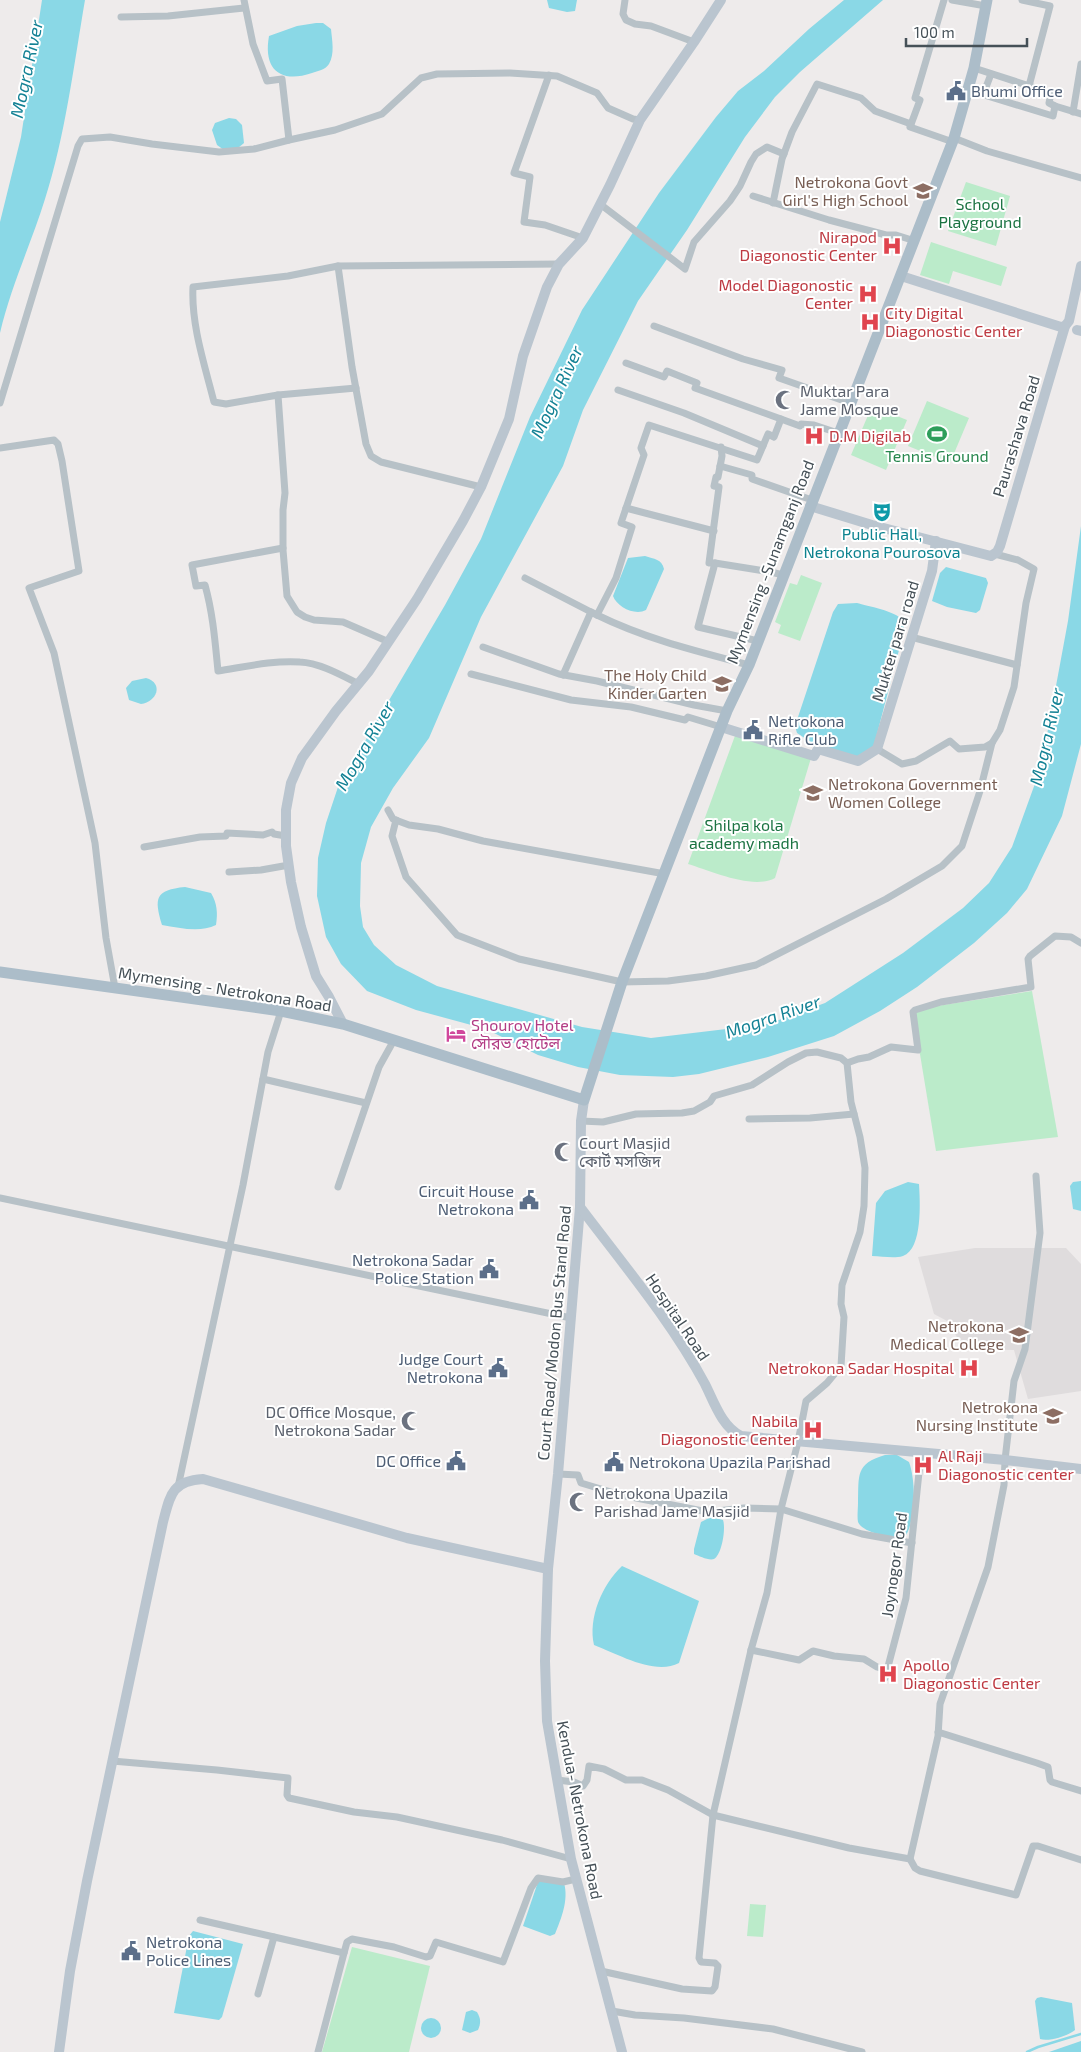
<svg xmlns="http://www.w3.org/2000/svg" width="1081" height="2052" viewBox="0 0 1081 2052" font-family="'Exo 2','Noto Sans Bengali',sans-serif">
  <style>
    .education { fill: #dfdcdd }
    .green { fill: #bbebca }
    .water { fill: #8ad8e6 }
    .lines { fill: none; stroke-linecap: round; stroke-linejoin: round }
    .stream { stroke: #8ad8e6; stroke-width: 2.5 }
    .street { stroke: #b7c1c7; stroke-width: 7 }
    .secondary { stroke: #bac5cf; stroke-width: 10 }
    .primary { stroke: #acbdc9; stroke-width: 11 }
    .labels { text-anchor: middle; stroke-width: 4; stroke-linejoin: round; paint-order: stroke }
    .service-label { font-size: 16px; fill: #4e5e75; stroke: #fff; text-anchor: start }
    .education-label { font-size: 16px; fill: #785e54; stroke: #fff; text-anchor: end }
    .park-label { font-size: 16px; fill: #1b7342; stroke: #fff }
    .health-label { font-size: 16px; fill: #be3a42; stroke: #fff; text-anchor: end }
    .worship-label { font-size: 16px; fill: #5b616d; stroke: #fff; text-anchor: start }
    .street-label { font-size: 16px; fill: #455057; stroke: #fff }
    .leisure-label { font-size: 16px; fill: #27864d; stroke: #fff }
    .culture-label { font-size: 16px; fill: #0d838f; stroke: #fff }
    .hotel-label { font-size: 16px; fill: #b23c85; stroke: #fff; text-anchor: start }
    .water-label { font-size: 18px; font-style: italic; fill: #148295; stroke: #fff }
  </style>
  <rect width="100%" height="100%" fill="#eeebeb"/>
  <!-- education -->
  <polygon class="education" points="975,1248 1066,1248 1081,1264 1081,1391 1028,1399 1014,1350 963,1349 949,1322 934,1314 918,1257"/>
  <!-- green -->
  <g class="green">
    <polygon points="966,182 1010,196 996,246 948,231"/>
    <polygon points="931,242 1007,267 1001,286 953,271 949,284 920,275"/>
    <polygon points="927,401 969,418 950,463 908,446"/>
    <polygon points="872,406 907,420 886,470 851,455"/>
    <polygon points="801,575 822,583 800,641 778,633 781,625 775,622 790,583 797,585"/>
    <path d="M736 733 811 758 775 878C753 890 711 871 688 864Z"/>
    <polygon points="1032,991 1058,1137 936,1151 915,1024 916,1012 937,1006"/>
    <polygon points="750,1904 766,1905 763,1937 747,1936"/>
    <polygon points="352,1947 430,1966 409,2052 322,2052"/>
  </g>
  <!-- water -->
  <g class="water">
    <path d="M42 0H85C74 64 65 137 45 199 31 244 11 286 0 333V222L21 137Z"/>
    <polygon points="547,0 577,0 575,11 567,12 549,8"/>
    <polygon points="844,0 883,0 800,72 775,97 745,137 687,230 638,301 583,410 563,466 481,617 429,738 393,788 371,827 361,863 360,906 363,927 374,945 396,965 437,986 582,1027 651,1038 768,1024 825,1003 903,953 963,908 989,883 1012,847 1041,767 1068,621 1081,526 1081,744 1062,816 1027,889 1007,913 974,943 917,987 880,1011 834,1036 768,1057 699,1074 673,1077 620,1075 578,1067 538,1055 486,1029 416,1010 367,991 341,964 326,937 317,896 318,858 326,823 338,787 445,605 481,539 530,417 582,310 659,193 716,117 738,91 764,71 809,29"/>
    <path d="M316 23H323L331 29C332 40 335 54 329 64 325 70 318 71 312 73 280 84 263 69 269 36L297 26Z"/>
    <polygon points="229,118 236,119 242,125 244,143 238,148 224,150 217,145 212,130 215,123"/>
    <path d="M645 556C654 559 662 559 664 569L646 610C635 616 617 607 613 596L628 558Z"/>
    <polygon points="946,567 986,578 988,583 980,610 976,613 947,607 932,601 940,573"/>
    <path d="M857 603C867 606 896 611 902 620 904 623 904 627 904 631L877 734C876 739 875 745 871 749 853 769 813 744 797 733L795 726 833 612 838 604Z"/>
    <path d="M146 678C164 683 157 702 141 704L129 700 126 688 132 681Z"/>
    <path d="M185 887 211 893C217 903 218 913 216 925 200 933 180 928 162 925 154 898 155 890 185 887Z"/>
    <polygon points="1081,1181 1081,1211 1073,1209 1070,1186 1073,1182"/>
    <path d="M908 1182 919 1184C920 1201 923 1249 903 1256 893 1259 882 1256 872 1256L876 1203 885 1191Z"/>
    <path d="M885 1455H897L909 1462C916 1481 916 1520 905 1537 895 1539 862 1533 858 1522 857 1517 858 1508 858 1503 859 1475 855 1464 885 1455Z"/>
    <path d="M711 1517 723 1520C726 1528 722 1555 714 1559 709 1561 699 1556 694 1554V1549L701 1522Z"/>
    <path d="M622 1566 699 1601 679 1663C655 1676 618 1654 594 1645 588 1618 602 1585 622 1566Z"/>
    <path d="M539 1879 564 1883C569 1900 561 1919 555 1934L550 1936 523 1926Z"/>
    <polygon points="193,1931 243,1944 222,2017 219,2020 174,2013 189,1936"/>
    <path d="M1041 1997 1072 2003 1075 2030C1068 2036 1048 2042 1040 2039L1035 2001 1037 1998Z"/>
    <path d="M472 2010 477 2012C481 2019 481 2023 478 2030L470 2033 462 2030 466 2012Z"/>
    <circle cx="431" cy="2028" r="10"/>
    <polygon points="1081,2041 1081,2052 1049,2052"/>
  </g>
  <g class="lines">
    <!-- stream -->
    <polyline class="stream" points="1027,2052 1038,2047 1081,2034"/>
    <!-- street -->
    <g class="street">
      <polyline points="244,0 253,44 267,81 282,79 289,140"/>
      <polyline points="625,0 623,14 626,20 635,24 651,26 694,42"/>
      <polyline points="944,0 915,98 920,100 910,127 953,142"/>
      <polyline points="952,0 986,6"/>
      <polyline points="1022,0 1050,6 1029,86"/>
      <polyline points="121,17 168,16 244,8"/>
      <polyline points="974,68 1051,93 1049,103 1055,106"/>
      <polyline points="549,75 514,173 530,177 524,222 545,225 583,238"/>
      <polyline points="968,90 1053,116 1055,106 1081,114"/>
      <polyline points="983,95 991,74"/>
      <polyline points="1073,112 1081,64"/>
      <polyline points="954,138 987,151 1081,178"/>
      <polyline points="753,196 829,220 886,235 896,235 915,241"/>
      <polyline points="773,203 782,159 792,132 817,84 861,98 875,111 911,124"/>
      <polyline points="600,204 685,269 694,242 730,201 740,186 751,162 756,154 767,147 784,154"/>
      <polyline points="338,266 352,367 366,444 371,456 381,462 481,487"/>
      <polyline points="654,326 743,359 782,370 779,378 850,403"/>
      <polyline points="626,363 664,377 667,371 697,383 695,388 781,419"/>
      <polyline points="356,388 278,395 285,493 283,510 283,550 287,596 297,612 305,617 314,620 343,622 389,642"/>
      <polyline points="618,390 684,413 763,446"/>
      <path d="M278 395 226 404 214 402C205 366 191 325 193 287L288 276 338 266 559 264"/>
      <polyline points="0,403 78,146 82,139 110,137 152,144 219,152 254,149 289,140 335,130 382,114 421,78 437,74 510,73 557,76 597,93 608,108 633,119 640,120"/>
      <polyline points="721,447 722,456 718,477 716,477 714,486 719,487 709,563 715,563 698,627 758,641"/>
      <polyline points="0,448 54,440 58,444 62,461 79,571 29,588 54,653 95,843 106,938 115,988"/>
      <polyline points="720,466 752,475 752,479 812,500"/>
      <polyline points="626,508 714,531"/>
      <path d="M283 548 192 565 196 586 205 585C213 614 215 641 218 671 244 667 273 660 300 662 320 663 341 675 359 684"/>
      <polyline points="715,563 771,572 783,575"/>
      <polyline points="525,578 591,612"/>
      <polyline points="911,637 1017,665"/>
      <polyline points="483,647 559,674 597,681 694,705 727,711"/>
      <path d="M749 665C696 651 646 639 597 615L616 578 632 527 621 523 644 455 641 448 649 425 757 460 768 434 774 437 781 419 800 426 801 424 814 425 838 433"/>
      <polyline points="471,674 571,700 631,707 685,720 688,717 721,727"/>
      <polyline points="563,675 591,612 597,615"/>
      <polyline points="877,749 902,764 916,761 950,741 959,749 985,747 992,743 1000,730 1014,687 1026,603 1034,569 1018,560 995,554"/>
      <polyline points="388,810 393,819 409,825 438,829 483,841 665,874"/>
      <polyline points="396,820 392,836 406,877 457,935 519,959 622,982 668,981 706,976 756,965 886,899 942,866 962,846 980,791 992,743"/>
      <polyline points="144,847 200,837 226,836 227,833 263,835 272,832 274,834 286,836"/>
      <polyline points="229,872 261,870 289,865"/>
      <polyline points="847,1063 858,1059 869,1057 891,1047 918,1050 913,1012 915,1010 941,1002 1031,987 1028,959 1030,956 1055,936 1071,937 1081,943"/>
      <polyline points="263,1079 366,1103"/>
      <polyline points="749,1119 810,1118 854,1114"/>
      <polyline points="581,1121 603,1122 636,1114 682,1113 694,1111 710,1102 714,1096 752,1085 788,1062 806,1053 817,1052 841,1058 847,1063 851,1102 860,1137 865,1168 864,1206 860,1232 842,1285 841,1304 844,1317 841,1366 827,1383 806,1401 798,1442 781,1509 767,1593 751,1650 713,1815 699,1958 701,1962 715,1963 718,1966 715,1987 712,1991 682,1989 601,1971"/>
      <polyline points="338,1187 379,1067 394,1040"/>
      <polyline points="0,1198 571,1318"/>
      <polyline points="558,1474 578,1475 581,1483 621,1495 708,1512 744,1508 781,1509 862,1534 912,1543"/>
      <polyline points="178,1487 243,1185 268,1052 281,1011"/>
      <polyline points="751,1650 799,1660 813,1651 834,1656 864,1659 877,1667 887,1670"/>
      <polyline points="885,1678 906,1598 921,1453"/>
      <polyline points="938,1732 1037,1763 1048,1767 1050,1780 1052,1782 1081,1791"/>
      <polyline points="112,1761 217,1770 288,1778 287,1795 289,1798 354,1812 397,1817 502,1840 571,1859"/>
      <polyline points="557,1780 574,1782 583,1786 587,1780 589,1766 604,1769 626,1780 642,1780 668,1790 713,1815 849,1848 910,1859 915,1868 920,1871 1016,1895 1033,1846 1038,1846 1081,1860"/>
      <polyline points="910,1859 938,1736 940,1704 988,1567 1004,1485 1005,1460 1014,1381 1025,1349 1040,1233 1036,1176"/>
      <polyline points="200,1920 344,1953"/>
      <polyline points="258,1994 274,1937"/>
      <polyline points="612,2011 635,2015 684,2018 773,2029 862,2052"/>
      <polyline points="318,2052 344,1953 347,1942 352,1939 394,1947 426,1957 430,1956 436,1942 503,1962 531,1888 538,1878 563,1882 576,1879"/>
    </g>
    <!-- secondary -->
    <g class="secondary">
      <polyline points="901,276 1061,327 1065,326 1069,321 1081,266"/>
      <polyline points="1077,330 1081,331"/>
      <polyline points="810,506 872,525 991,556 997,552 1000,546 1065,326"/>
      <polyline points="721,727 814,756 818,749 858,761 877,749 932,571 936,541"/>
      <polyline points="343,1024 329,997 316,976 301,927 291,882 286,846 286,810 291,783 302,758 336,711 369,671 417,599 463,521 481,487 509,419 523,356 547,287 559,264 583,238 610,185 640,120 694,42 721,0"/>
      <polyline points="584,1100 581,1121 580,1207 558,1474 548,1569 545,1661 547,1721 571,1859 622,2052"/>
      <path d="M580 1207C623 1264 671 1321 705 1384 714 1402 722 1427 741 1436L1005 1460 1081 1469"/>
      <path d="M59 2052 70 1971 87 1881 163 1522C170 1496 171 1481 203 1479L407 1538 548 1569"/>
    </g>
    <!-- primary -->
    <polyline class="primary" points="0,972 281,1011 343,1024 584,1100 622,982 727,711 749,665 954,138 974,68 987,0"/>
  </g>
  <!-- icons -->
  <defs>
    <symbol id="civic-bare" viewBox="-9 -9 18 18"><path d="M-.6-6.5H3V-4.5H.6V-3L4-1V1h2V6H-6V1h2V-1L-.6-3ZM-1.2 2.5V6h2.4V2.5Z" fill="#5c6f8a" stroke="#fff" stroke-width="2.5" paint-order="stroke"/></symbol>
    <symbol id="school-bare" viewBox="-9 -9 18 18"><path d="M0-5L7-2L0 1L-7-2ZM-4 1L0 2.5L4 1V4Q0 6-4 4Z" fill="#8d6e63" stroke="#fff" stroke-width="2.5" paint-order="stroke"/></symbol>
    <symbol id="hospital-bare" viewBox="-9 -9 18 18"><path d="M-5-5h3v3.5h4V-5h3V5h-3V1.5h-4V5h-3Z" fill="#e0444e" stroke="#fff" stroke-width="2.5" paint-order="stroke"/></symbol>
    <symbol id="mosque-bare" viewBox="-9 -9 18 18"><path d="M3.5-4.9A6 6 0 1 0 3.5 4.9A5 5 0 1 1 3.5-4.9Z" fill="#6b7280" stroke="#fff" stroke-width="2.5" paint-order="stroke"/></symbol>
    <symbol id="stadium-bare" viewBox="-9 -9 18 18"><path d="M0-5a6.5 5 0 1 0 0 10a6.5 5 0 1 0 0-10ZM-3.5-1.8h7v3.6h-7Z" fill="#2e9e5b" stroke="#fff" stroke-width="2.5" paint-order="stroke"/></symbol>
    <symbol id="theatre-bare" viewBox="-9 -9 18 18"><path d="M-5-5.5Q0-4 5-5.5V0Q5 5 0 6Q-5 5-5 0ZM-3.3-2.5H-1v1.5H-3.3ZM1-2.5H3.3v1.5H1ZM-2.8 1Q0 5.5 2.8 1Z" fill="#0f9aa8" stroke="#fff" stroke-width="2.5" paint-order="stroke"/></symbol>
    <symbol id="university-bare" viewBox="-9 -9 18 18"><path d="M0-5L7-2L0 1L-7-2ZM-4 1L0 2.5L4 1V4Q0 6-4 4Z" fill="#8d6e63" stroke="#fff" stroke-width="2.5" paint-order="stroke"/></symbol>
    <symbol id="hotel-bare" viewBox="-9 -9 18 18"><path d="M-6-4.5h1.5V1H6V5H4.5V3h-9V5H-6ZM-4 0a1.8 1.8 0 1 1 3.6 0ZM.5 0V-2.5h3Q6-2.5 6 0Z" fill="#d1479c" stroke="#fff" stroke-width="2.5" paint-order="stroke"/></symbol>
  </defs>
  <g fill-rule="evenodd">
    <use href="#civic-bare" x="942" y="77" width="28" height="28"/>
    <use href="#school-bare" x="909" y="177" width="28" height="28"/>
    <use href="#hospital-bare" x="878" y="232" width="28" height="28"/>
    <use href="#hospital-bare" x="854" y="280" width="28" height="28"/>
    <use href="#hospital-bare" x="856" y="308" width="28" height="28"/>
    <use href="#mosque-bare" x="771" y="386" width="28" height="28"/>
    <use href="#stadium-bare" x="923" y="420" width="28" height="28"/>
    <use href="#hospital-bare" x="800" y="422" width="28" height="28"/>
    <use href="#theatre-bare" x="868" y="498" width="28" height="28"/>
    <use href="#school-bare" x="708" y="670" width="28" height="28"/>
    <use href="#civic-bare" x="739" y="716" width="28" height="28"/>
    <use href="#university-bare" x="799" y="779" width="28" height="28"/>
    <use href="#hotel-bare" x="442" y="1020" width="28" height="28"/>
    <use href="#mosque-bare" x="550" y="1138" width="28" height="28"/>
    <use href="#civic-bare" x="515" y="1186" width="28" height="28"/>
    <use href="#civic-bare" x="475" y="1255" width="28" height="28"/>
    <use href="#university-bare" x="1005" y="1321" width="28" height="28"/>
    <use href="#civic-bare" x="484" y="1354" width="28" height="28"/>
    <use href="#hospital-bare" x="955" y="1354" width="28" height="28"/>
    <use href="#university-bare" x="1039" y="1402" width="28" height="28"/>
    <use href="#mosque-bare" x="397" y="1407" width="28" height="28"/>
    <use href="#hospital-bare" x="799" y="1416" width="28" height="28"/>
    <use href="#civic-bare" x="442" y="1447" width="28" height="28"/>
    <use href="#civic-bare" x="600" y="1448" width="28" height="28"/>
    <use href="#hospital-bare" x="909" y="1451" width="28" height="28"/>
    <use href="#mosque-bare" x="565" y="1488" width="28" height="28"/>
    <use href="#hospital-bare" x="874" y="1660" width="28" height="28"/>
    <use href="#civic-bare" x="117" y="1937" width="28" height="28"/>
  </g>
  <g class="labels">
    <!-- service labels -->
    <g class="service-label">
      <text x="971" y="97">Bhumi Office</text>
      <text x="768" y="727">Netrokona<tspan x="768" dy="18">Rifle Club</tspan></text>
      <text x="514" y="1197" text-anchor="end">Circuit House<tspan x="514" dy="18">Netrokona</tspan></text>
      <text x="474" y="1266" text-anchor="end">Netrokona Sadar<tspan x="474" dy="18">Police Station</tspan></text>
      <text x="483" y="1365" text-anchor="end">Judge Court<tspan x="483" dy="18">Netrokona</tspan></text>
      <text x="441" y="1467" text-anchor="end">DC Office</text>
      <text x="629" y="1468">Netrokona Upazila Parishad</text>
      <text x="146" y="1948">Netrokona<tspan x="146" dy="18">Police Lines</tspan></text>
    </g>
    <!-- education labels -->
    <g class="education-label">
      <text x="908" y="188">Netrokona Govt<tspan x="908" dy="18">Girl's High School</tspan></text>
      <text x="707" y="681">The Holy Child<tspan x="707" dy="18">Kinder Garten</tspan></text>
      <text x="828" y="790" text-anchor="start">Netrokona Government<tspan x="828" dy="18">Women College</tspan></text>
      <text x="1004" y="1332">Netrokona<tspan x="1004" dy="18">Medical College</tspan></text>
      <text x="1038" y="1413">Netrokona<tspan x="1038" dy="18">Nursing Institute</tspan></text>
    </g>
    <!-- park labels -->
    <g class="park-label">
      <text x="980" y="210">School<tspan x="980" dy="18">Playground</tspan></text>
      <text x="744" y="831">Shilpa kola<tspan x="744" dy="18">academy madh</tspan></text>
    </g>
    <!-- health labels -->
    <g class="health-label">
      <text x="877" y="243">Nirapod<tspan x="877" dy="18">Diagonostic Center</tspan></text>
      <text x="853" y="291">Model Diagonostic<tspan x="853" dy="18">Center</tspan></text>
      <text x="885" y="319" text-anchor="start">City Digital<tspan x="885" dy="18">Diagonostic Center</tspan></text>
      <text x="829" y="442" text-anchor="start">D.M Digilab</text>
      <text x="954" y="1374">Netrokona Sadar Hospital</text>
      <text x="798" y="1427">Nabila<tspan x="798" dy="18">Diagonostic Center</tspan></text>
      <text x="938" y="1462" text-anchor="start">Al Raji<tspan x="938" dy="18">Diagonostic center</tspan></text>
      <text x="903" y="1671" text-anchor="start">Apollo<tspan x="903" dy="18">Diagonostic Center</tspan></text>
    </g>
    <!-- worship labels -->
    <g class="worship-label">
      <text x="800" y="397">Muktar Para<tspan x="800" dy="18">Jame Mosque</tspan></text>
      <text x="579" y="1149">Court Masjid<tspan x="579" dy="18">কোর্ট মসজিদ</tspan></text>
      <text x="396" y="1418" text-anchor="end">DC Office Mosque,<tspan x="396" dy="18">Netrokona Sadar</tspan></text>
      <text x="594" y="1499">Netrokona Upazila<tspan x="594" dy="18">Parishad Jame Masjid</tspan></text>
    </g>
    <!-- street labels -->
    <g class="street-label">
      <text transform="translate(1016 436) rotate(-73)" y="6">Paurashava Road</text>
      <text transform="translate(770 562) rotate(-69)" y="6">Mymensing -Sunamganj Road</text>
      <text transform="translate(895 641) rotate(-73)" y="6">Mukter para road</text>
      <text transform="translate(225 989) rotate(9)" y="6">Mymensing - Netrokona Road</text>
      <text transform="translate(678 1317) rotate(56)" y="6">Hospital Road</text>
      <text transform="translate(554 1333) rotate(-85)" y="6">Court Road/Modon Bus Stand Road</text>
      <text transform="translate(894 1565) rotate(-82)" y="6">Joynogor Road</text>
      <text transform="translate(580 1810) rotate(79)" y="6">Kendua- Netrokona Road</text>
    </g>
    <!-- leisure labels -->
    <g class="leisure-label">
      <text x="937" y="462">Tennis Ground</text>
    </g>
    <!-- culture labels -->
    <g class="culture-label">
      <text x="882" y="540">Public Hall,<tspan x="882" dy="18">Netrokona Pourosova</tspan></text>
    </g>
    <!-- hotel labels -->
    <g class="hotel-label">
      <text x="471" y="1031">Shourov Hotel<tspan x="471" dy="18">সৌরভ হোটেল</tspan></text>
    </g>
    <!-- water labels -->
    <g class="water-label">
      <text transform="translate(27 69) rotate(-78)" y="6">Mogra River</text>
      <text transform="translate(557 392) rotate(-65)" y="6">Mogra River</text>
      <text transform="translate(1047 737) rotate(-77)" y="6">Mogra River</text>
      <text transform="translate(365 746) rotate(-60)" y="6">Mogra River</text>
      <text transform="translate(773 1017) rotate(-19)" y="6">Mogra River</text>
    </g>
  </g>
  <!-- scale -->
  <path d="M906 38v8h121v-8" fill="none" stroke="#455057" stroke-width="2.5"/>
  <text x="914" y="38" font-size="15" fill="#455057" stroke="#ffffff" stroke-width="4" paint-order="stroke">100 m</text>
</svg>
